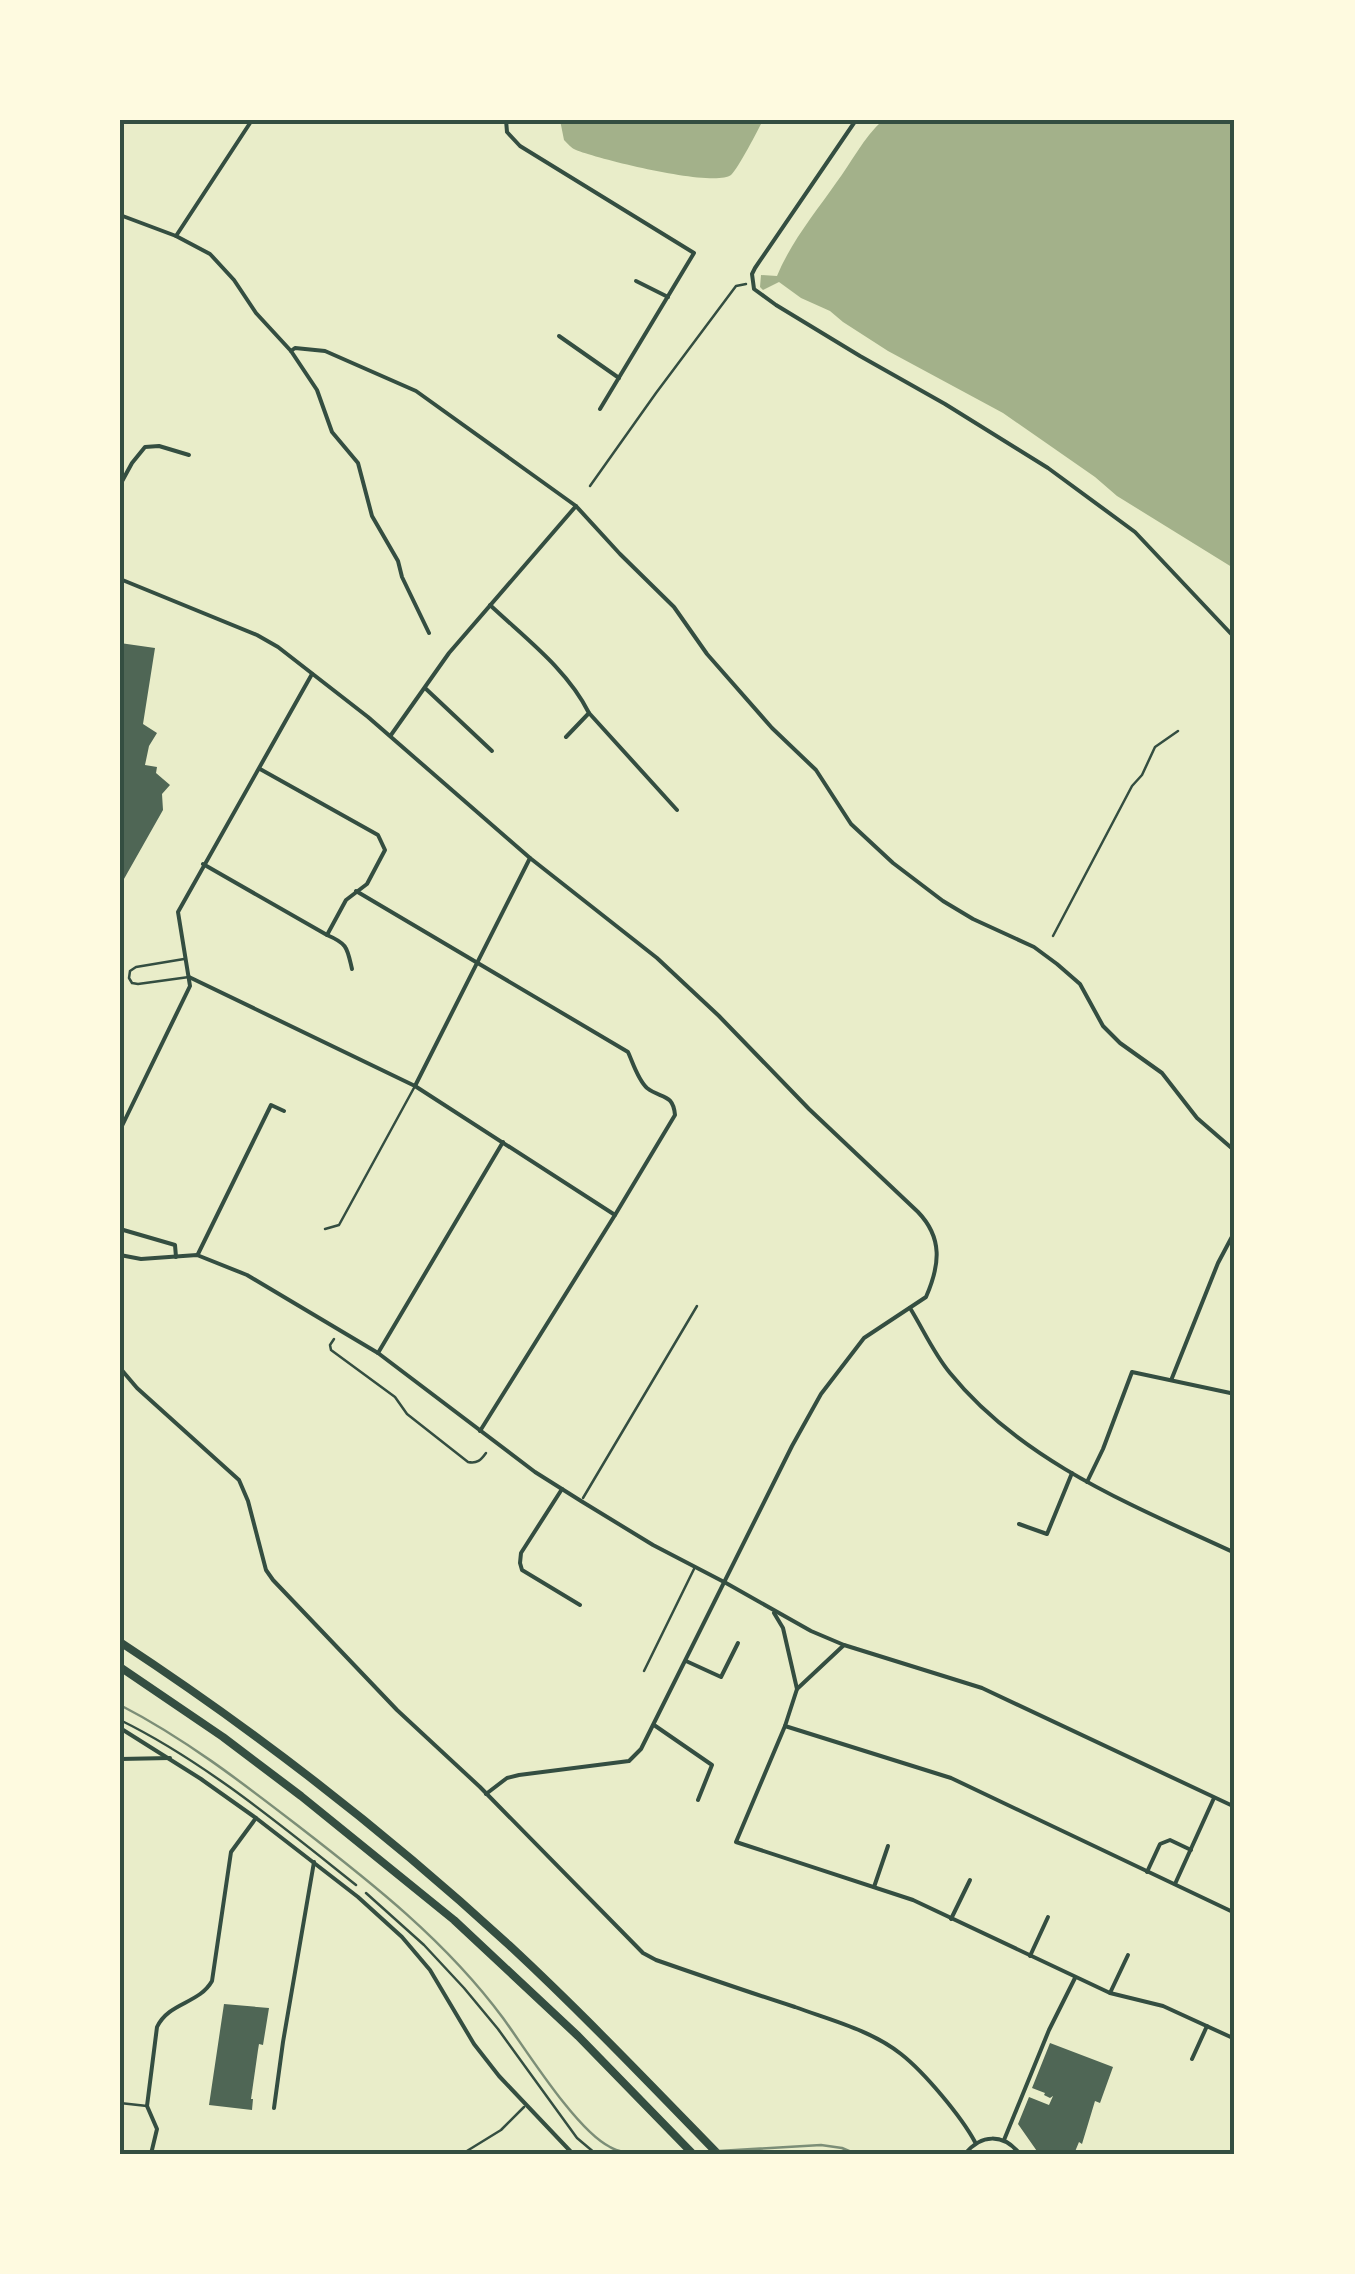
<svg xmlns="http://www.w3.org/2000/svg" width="1355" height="2274" viewBox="0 0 1355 2274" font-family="Manrope,sans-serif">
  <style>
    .water { fill: #a3b18a }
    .building { fill: #4f6655 }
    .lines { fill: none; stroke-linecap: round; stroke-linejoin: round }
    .path { stroke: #344e41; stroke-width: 2.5 }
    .service { stroke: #344e41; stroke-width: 2.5 }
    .minor { stroke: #344e41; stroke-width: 4 }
    .motorway { stroke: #344e41; stroke-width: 8 }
    .tram { stroke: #7c8e77; stroke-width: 2.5 }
    .neatline { fill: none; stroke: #344e41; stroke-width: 4 }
  </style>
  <rect width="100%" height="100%" fill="#e9edc9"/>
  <!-- water -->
  <g class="water">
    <path d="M560 120H763C758 130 738 169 731 175 714 188 598 159 576 150 570 147 569 145 564 140Z"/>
    <path d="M883 120H1235V569L1117 496 1095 477 1003 413 888 351 843 322 830 311 801 298 779 282 763 290 760 287 761 275 777 276C791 242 815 213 836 183 852 162 863 138 883 120Z"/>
  </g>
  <!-- building -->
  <g class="building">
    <polygon points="120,643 155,648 143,724 157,733 149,746 145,765 157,767 156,773 170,785 162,794 163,810 120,886"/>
    <polygon points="224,2004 269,2008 263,2045 259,2044 258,2050 251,2099 253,2099 252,2110 209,2105"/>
    <polygon points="1050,2043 1113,2067 1100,2103 1095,2101 1082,2144 1079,2142 1074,2154 1045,2154 1046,2151 1042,2150 1039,2154 1018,2124 1029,2097 1049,2105 1053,2096 1050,2098 1044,2095 1045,2093 1032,2088"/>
  </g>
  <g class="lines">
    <!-- path -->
    <g class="path">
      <polyline points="590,486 656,393 736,286 746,284"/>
      <polyline points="1053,936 1132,786 1142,775 1155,747 1178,731"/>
      <path d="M120 1720C204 1761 283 1827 356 1885"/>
      <polyline points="366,1893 424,1945 464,1988 498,2029 577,2138 596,2154"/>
    </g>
    <!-- service -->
    <g class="service">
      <polyline points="184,959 136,967 130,971 129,978 132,983 138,984 189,977"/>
      <polyline points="325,1229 339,1225 415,1086"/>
      <path d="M334 1339 330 1345 331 1350 395 1397 407 1414 468 1462C477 1464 481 1460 486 1453"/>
      <polyline points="583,1498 697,1306"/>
      <polyline points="644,1671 694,1569"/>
      <polyline points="120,2103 147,2106"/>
      <polyline points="462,2154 501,2130 524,2107"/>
    </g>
    <!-- minor -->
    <g class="minor">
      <polyline points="506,120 507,132 520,146 694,253 600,409"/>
      <polyline points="856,120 755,268 752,274 754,289 776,305 860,356 945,404 1048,468 1135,532 1235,638"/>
      <polyline points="120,123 122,120"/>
      <polyline points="120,215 176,236 210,254 234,280 256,313 291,351 317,390 332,432 358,463 372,516 398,561 402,577 429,633"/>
      <polyline points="176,236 252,120"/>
      <polyline points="636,281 668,297"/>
      <polyline points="559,336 619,378"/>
      <polyline points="291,351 295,348 325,351 416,391 576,506 620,554 674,607 707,654 772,728 816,770 851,824 893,863 943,901 973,919 1034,947 1057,964 1080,984 1103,1026 1120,1043 1162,1073 1197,1118 1235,1151"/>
      <polyline points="120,485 132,463 145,447 159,446 189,455"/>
      <path d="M120 579 257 635 278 647 368 717 530 858 657 958 719 1016 809 1109 918 1212C943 1238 940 1265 926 1297L864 1338 821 1394 792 1446 641 1749 629 1761 519 1775 507 1778 486 1794"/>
      <path d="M490 605C525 638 567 669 589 713L566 737"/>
      <polyline points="425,688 492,751"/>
      <polyline points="589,713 677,810"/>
      <polyline points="391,735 449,653 576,506"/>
      <polyline points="203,864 327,935 346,900 367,884 385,850 378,835 260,769"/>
      <path d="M356 891 628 1052C633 1063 638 1080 647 1088 661 1099 673 1093 675 1115L615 1215 480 1431"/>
      <path d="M327 935C348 944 347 948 352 969"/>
      <polyline points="189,977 415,1086 615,1215"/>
      <polyline points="415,1086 530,858"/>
      <polyline points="120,1130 190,986 178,912 312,674"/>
      <polyline points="120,1229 175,1245 176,1257"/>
      <polyline points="198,1254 271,1105 284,1111"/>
      <polyline points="120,1255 141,1259 197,1255 247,1275 378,1353 535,1472 581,1501 653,1545 726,1583 811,1631 844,1645 982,1688 1235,1807"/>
      <path d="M910 1308C923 1329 934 1354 950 1373 1022 1462 1134 1506 1235 1553"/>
      <polyline points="378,1353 503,1142"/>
      <path d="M120 1368 137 1388 239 1480 248 1501 266 1570 273 1580 397 1710 480 1787 643 1953 656 1960C702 1976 748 1992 795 2007 830 2020 871 2030 901 2054 924 2072 961 2116 975 2142"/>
      <polyline points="1172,1378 1218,1263 1235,1231"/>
      <polyline points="1087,1482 1103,1449 1132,1372 1235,1394"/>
      <polyline points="562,1489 521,1553 520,1563 522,1570 580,1605"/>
      <polyline points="1019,1524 1047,1534 1072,1473"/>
      <polyline points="774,1613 783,1628 797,1689 785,1726 736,1842 913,1900 1110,1993 1163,2006 1235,2039"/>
      <polyline points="686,1661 721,1677 738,1643"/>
      <polyline points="797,1689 844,1645"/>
      <polyline points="654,1725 712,1765 698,1800"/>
      <polyline points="785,1726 951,1778 1235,1913"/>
      <polyline points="120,1728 201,1779 256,1818 358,1897 402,1937 430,1970 474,2044 499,2076 573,2154"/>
      <polyline points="120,1759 170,1758"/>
      <polyline points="1147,1872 1160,1844 1170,1840 1191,1850"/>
      <polyline points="1175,1884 1214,1798"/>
      <polyline points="874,1887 888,1846"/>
      <polyline points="951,1919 970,1880"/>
      <polyline points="1030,1956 1048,1917"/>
      <polyline points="1110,1993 1128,1955"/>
      <polyline points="1192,2059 1207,2026"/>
      <polyline points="274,2108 283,2042 314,1862"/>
      <polyline points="1004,2140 1049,2030 1075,1978"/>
      <path d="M151 2154 157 2129 147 2106 157 2027C169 2002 199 2004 212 1981L231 1852 256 1818"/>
      <path d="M965 2154C981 2134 1003 2133 1020 2154"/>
    </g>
    <!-- motorway -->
    <g class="motorway">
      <path d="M120 1642C257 1732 388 1834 509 1945 581 2012 649 2083 718 2154"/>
      <polyline points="120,1667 223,1737 301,1796 454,1920 578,2036 693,2154"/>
    </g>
    <!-- tram -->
    <g class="tram">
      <path d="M120 1705C184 1738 240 1781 297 1825 372 1883 446 1941 503 2018 527 2051 576 2130 610 2147 616 2151 625 2152 632 2154"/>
      <polyline points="669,2154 821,2145 842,2148 856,2154"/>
    </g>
  </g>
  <!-- border -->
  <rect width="1355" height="2274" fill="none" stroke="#fefae0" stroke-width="245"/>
  <rect x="122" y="122" width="1110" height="2030" class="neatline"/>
</svg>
